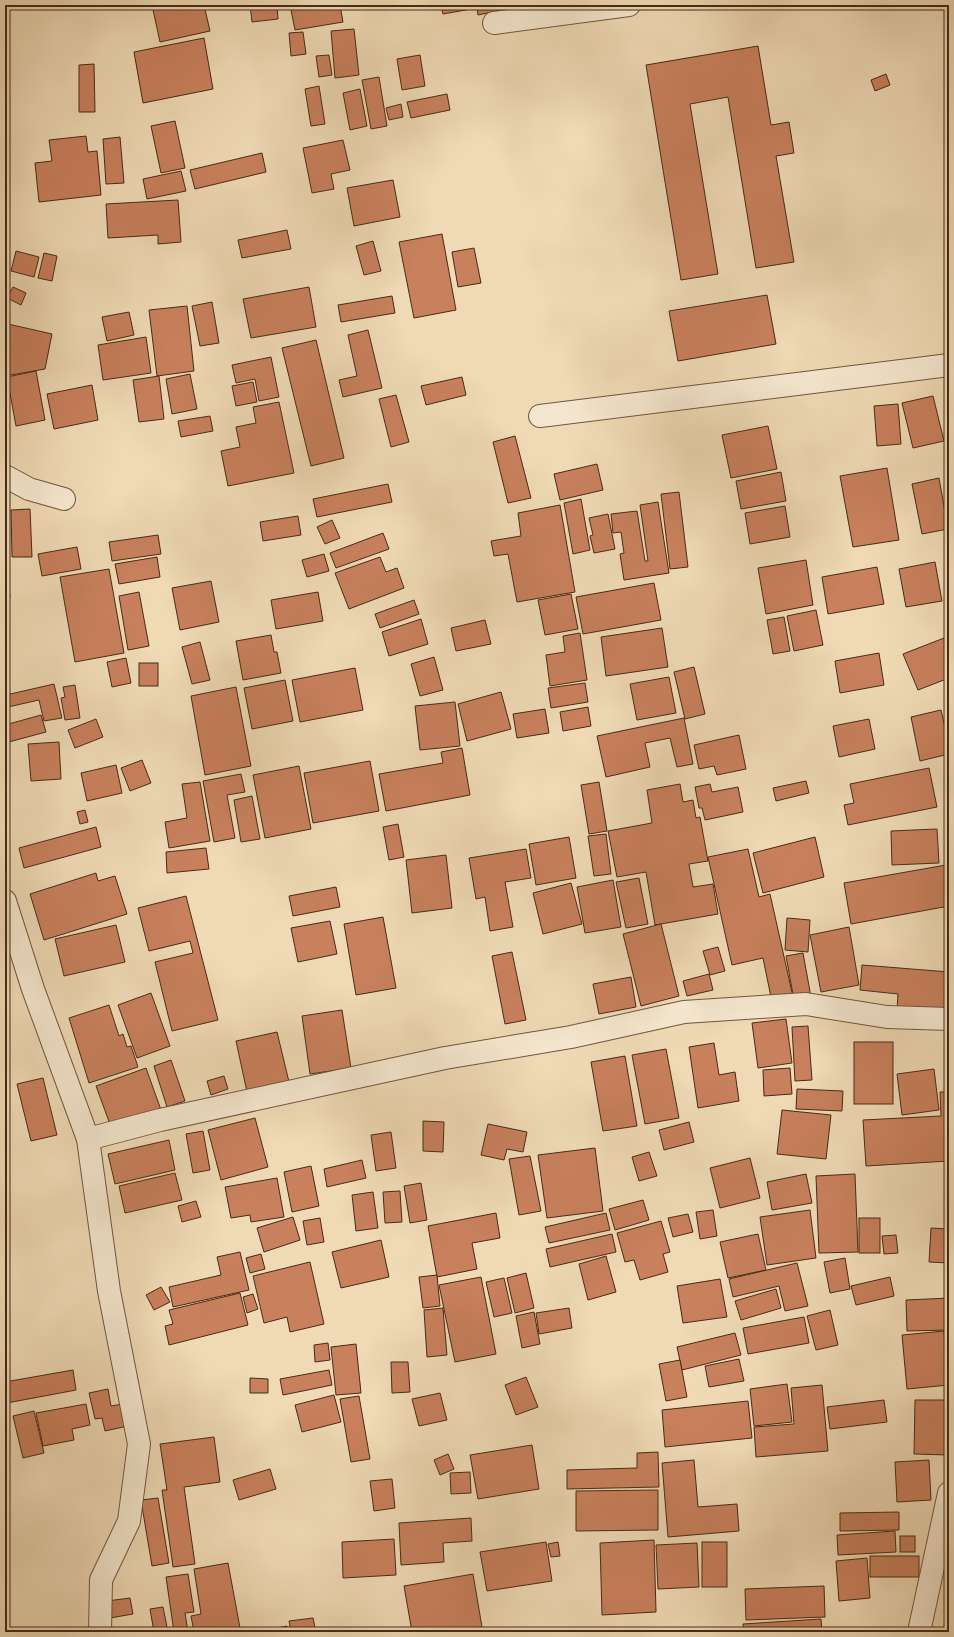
<svg xmlns="http://www.w3.org/2000/svg" width="954" height="1637" viewBox="0 0 954 1637" font-family="'Old Standard TT',serif">
  <style>
    .building { fill: #c8805d; stroke: #472a17 }
    .lines { fill: none; stroke-linecap: round; stroke-linejoin: round }
    .minor-casing { stroke: #71563e; stroke-width: 24 }
    .minor { stroke: #f5e7cf; stroke-width: 22 }
  </style>
  <rect width="100%" height="100%" fill="#efdab5"/>
  <filter id="stains"><feTurbulence type="fractalNoise" baseFrequency=".005" numOctaves="4"/><feColorMatrix values="0 0 0 0 .2 0 0 0 0 .09 0 0 0 0 .02 0 0 0 .5 -.17"/></filter>
  <radialGradient id="worn" r=".72"><stop offset=".6" stop-color="#630" stop-opacity="0"/><stop offset="1" stop-color="#630" stop-opacity=".3"/></radialGradient>
  <!-- building -->
  <g class="building">
    <polygon points="152,5 204,5 210,31 160,42"/>
    <polygon points="250,5 277,5 278,19 252,22"/>
    <polygon points="290,5 340,5 343,22 295,30"/>
    <polygon points="441,5 508,5 497,7 497,11 478,15 477,8 443,14"/>
    <polygon points="354,29 359,75 335,78 331,31"/>
    <polygon points="303,32 306,54 291,56 289,33"/>
    <polygon points="204,38 213,89 143,103 134,52"/>
    <polygon points="758,46 771,125 789,122 794,153 776,156 794,262 756,268 728,97 690,104 718,274 681,280 646,65"/>
    <polygon points="329,55 332,75 319,77 316,56"/>
    <polygon points="420,55 425,86 402,90 397,59"/>
    <polygon points="94,64 95,112 79,112 79,65"/>
    <polygon points="886,74 890,85 875,91 871,80"/>
    <polygon points="379,77 387,126 371,129 362,80"/>
    <polygon points="319,86 325,124 311,126 305,89"/>
    <polygon points="360,89 367,126 350,130 343,93"/>
    <polygon points="447,94 450,110 411,118 407,102"/>
    <polygon points="401,104 403,117 389,120 386,108"/>
    <polygon points="175,121 185,168 161,173 151,126"/>
    <polygon points="86,136 88,152 97,151 101,195 39,202 35,163 52,161 49,140"/>
    <polygon points="120,137 124,183 106,184 103,139"/>
    <polygon points="343,140 350,170 331,174 334,189 312,193 303,148"/>
    <polygon points="262,153 266,172 195,189 190,170"/>
    <polygon points="181,171 186,191 147,199 143,179"/>
    <polygon points="393,180 400,217 354,226 347,188"/>
    <polygon points="178,200 181,242 158,244 158,235 108,238 106,204"/>
    <polygon points="287,230 291,249 242,258 238,240"/>
    <polygon points="442,234 456,310 414,318 399,242"/>
    <polygon points="373,241 381,271 364,275 356,246"/>
    <polygon points="474,248 481,283 458,287 452,252"/>
    <polygon points="16,251 39,257 34,277 11,271"/>
    <polygon points="44,253 57,256 52,281 38,278"/>
    <polygon points="13,287 26,293 21,305 7,298"/>
    <polygon points="309,287 316,327 251,338 243,299"/>
    <polygon points="767,295 776,344 678,361 669,311"/>
    <polygon points="392,296 395,313 341,322 338,305"/>
    <polygon points="212,302 219,343 200,346 192,306"/>
    <polygon points="187,306 194,371 157,376 149,310"/>
    <polygon points="129,312 134,335 107,341 102,317"/>
    <polygon points="8,324 52,334 45,369 5,376 5,332"/>
    <polygon points="368,330 382,388 343,397 339,380 357,376 348,335"/>
    <polygon points="146,337 151,373 103,380 98,345"/>
    <polygon points="316,340 344,458 311,466 282,348"/>
    <polygon points="271,357 279,397 259,401 255,379 236,383 232,365"/>
    <polygon points="36,371 45,420 16,426 7,377"/>
    <polygon points="190,374 197,409 172,414 166,379"/>
    <polygon points="159,376 164,419 139,422 133,380"/>
    <polygon points="462,377 466,395 426,405 421,386"/>
    <polygon points="253,382 257,402 236,406 232,386"/>
    <polygon points="92,385 98,420 54,429 47,394"/>
    <polygon points="396,395 409,442 391,447 379,399"/>
    <polygon points="933,396 944,441 913,448 902,403"/>
    <polygon points="279,402 294,473 228,486 221,451 240,447 236,427 256,423 253,407"/>
    <polygon points="898,404 901,444 877,446 874,406"/>
    <polygon points="210,416 213,431 181,437 178,421"/>
    <polygon points="768,426 777,469 731,478 722,435"/>
    <polygon points="515,436 531,498 508,503 493,442"/>
    <polygon points="597,464 603,490 560,500 554,474"/>
    <polygon points="887,468 899,540 853,547 840,476"/>
    <polygon points="781,472 786,501 741,509 736,481"/>
    <polygon points="939,478 948,529 922,534 912,484"/>
    <polygon points="388,484 392,502 317,517 313,499"/>
    <polygon points="679,492 688,567 670,569 661,494"/>
    <polygon points="581,499 590,550 573,554 564,503"/>
    <polygon points="658,502 669,573 624,580 620,554 624,553 621,532 613,533 611,514 637,511 645,561 648,561 640,505"/>
    <polygon points="560,505 575,592 517,602 508,554 494,556 491,541 521,536 518,513"/>
    <polygon points="785,506 790,537 750,544 745,513"/>
    <polygon points="30,509 32,557 12,557 11,510"/>
    <polygon points="608,514 615,549 594,553 590,536 593,535 589,518"/>
    <polygon points="298,516 301,535 263,541 260,522"/>
    <polygon points="332,520 340,538 325,544 317,527"/>
    <polygon points="383,533 389,549 336,568 330,553"/>
    <polygon points="158,535 161,554 112,561 109,542"/>
    <polygon points="77,547 81,569 42,576 38,554"/>
    <polygon points="324,554 329,571 307,577 302,560"/>
    <polygon points="157,557 160,577 119,584 115,564"/>
    <polygon points="380,557 386,572 397,568 404,588 349,609 335,573"/>
    <polygon points="806,560 813,605 766,614 758,568"/>
    <polygon points="5,562 7,562 10,598 5,599"/>
    <polygon points="935,562 942,601 906,607 899,569"/>
    <polygon points="877,567 884,604 828,614 822,577"/>
    <polygon points="109,569 124,653 75,662 60,577"/>
    <polygon points="211,581 219,622 180,630 172,588"/>
    <polygon points="654,583 661,620 583,634 576,597"/>
    <polygon points="139,592 149,646 128,650 119,596"/>
    <polygon points="318,592 323,621 276,629 271,600"/>
    <polygon points="571,594 578,629 545,635 538,600"/>
    <polygon points="414,600 419,614 380,628 375,614"/>
    <polygon points="816,610 823,645 794,651 787,616"/>
    <polygon points="784,617 790,651 773,654 767,620"/>
    <polygon points="421,619 428,644 389,656 382,632"/>
    <polygon points="485,620 491,644 456,651 451,628"/>
    <polygon points="662,628 668,667 606,676 601,637"/>
    <polygon points="580,633 587,680 550,686 546,655 565,652 563,636"/>
    <polygon points="271,635 274,652 277,652 281,673 243,680 236,641"/>
    <polygon points="944,638 949,650 949,678 918,690 903,654"/>
    <polygon points="200,642 210,680 192,684 182,647"/>
    <polygon points="879,653 884,685 840,693 835,661"/>
    <polygon points="434,657 443,690 420,696 411,664"/>
    <polygon points="126,658 131,683 112,687 107,662"/>
    <rect x="139" y="663" width="19" height="23"/>
    <polygon points="694,667 705,714 685,719 674,672"/>
    <polygon points="355,668 363,710 300,722 292,680"/>
    <polygon points="669,677 676,713 637,720 630,684"/>
    <polygon points="285,680 293,721 252,729 244,688"/>
    <polygon points="585,683 588,702 551,708 548,688"/>
    <polygon points="54,684 62,718 44,721 39,700 8,707 6,695"/>
    <polygon points="75,685 80,718 65,720 61,698 65,697 63,687"/>
    <polygon points="236,687 251,766 205,775 191,696"/>
    <polygon points="501,692 511,729 467,741 458,704"/>
    <polygon points="455,702 460,746 420,750 415,706"/>
    <polygon points="588,707 591,726 563,731 560,712"/>
    <polygon points="545,709 549,733 517,738 513,714"/>
    <polygon points="941,710 949,745 949,754 920,761 911,717"/>
    <polygon points="41,715 46,732 5,743 5,725"/>
    <polygon points="684,718 693,764 677,767 670,738 645,743 650,767 606,777 597,736"/>
    <polygon points="96,719 103,737 75,748 68,730"/>
    <polygon points="869,719 875,749 839,757 833,726"/>
    <polygon points="739,735 746,769 717,775 714,766 699,769 694,745"/>
    <polygon points="59,742 61,779 31,781 28,744"/>
    <polygon points="462,748 470,795 386,811 379,774 443,763 441,752"/>
    <polygon points="142,760 151,783 130,791 121,768"/>
    <polygon points="370,761 379,811 313,823 304,773"/>
    <polygon points="116,765 122,793 87,801 81,773"/>
    <polygon points="299,766 311,829 265,838 253,775"/>
    <polygon points="929,768 937,807 848,825 844,805 854,803 850,784"/>
    <polygon points="241,774 245,792 227,795 235,838 214,842 203,781"/>
    <polygon points="806,781 809,793 776,801 773,788"/>
    <polygon points="200,782 210,841 169,848 165,822 187,818 182,784"/>
    <polygon points="599,782 607,831 589,834 581,785"/>
    <polygon points="680,784 683,802 693,800 696,818 700,817 708,861 689,864 693,887 713,884 718,914 655,925 646,872 617,877 608,831 652,823 647,790"/>
    <polygon points="710,784 712,792 738,787 743,812 705,820 702,808 699,808 695,787"/>
    <polygon points="252,796 260,839 241,842 234,800"/>
    <polygon points="85,810 88,822 80,824 77,812"/>
    <polygon points="398,824 404,857 389,860 383,827"/>
    <polygon points="96,827 101,847 24,868 19,848"/>
    <polygon points="937,829 939,863 892,865 891,831"/>
    <polygon points="606,834 611,874 594,876 588,836"/>
    <polygon points="569,837 576,878 536,885 529,844"/>
    <polygon points="815,837 824,877 763,893 753,853"/>
    <polygon points="206,848 209,869 167,873 166,852"/>
    <polygon points="526,849 531,878 505,882 513,927 490,931 485,897 476,899 469,858"/>
    <polygon points="748,849 759,897 770,894 793,997 772,1002 763,958 732,965 708,857"/>
    <polygon points="446,855 452,908 412,913 406,860"/>
    <polygon points="946,865 949,884 949,906 851,924 844,883"/>
    <polygon points="96,873 98,881 115,876 127,914 44,940 30,894"/>
    <polygon points="639,878 648,924 626,928 616,882"/>
    <polygon points="613,880 621,927 585,933 577,887"/>
    <polygon points="571,883 582,924 543,934 533,893"/>
    <polygon points="336,887 340,907 293,916 289,896"/>
    <polygon points="186,896 218,1020 172,1031 155,962 193,953 190,941 149,951 138,908"/>
    <polygon points="383,917 396,988 356,995 344,924"/>
    <polygon points="787,918 810,920 808,952 785,950"/>
    <polygon points="330,921 337,954 298,962 291,928"/>
    <polygon points="661,924 679,996 641,1006 623,934"/>
    <polygon points="116,925 125,962 64,976 55,939"/>
    <polygon points="849,927 859,985 821,992 810,935"/>
    <polygon points="718,947 725,971 710,975 703,951"/>
    <polygon points="512,952 526,1020 505,1024 492,956"/>
    <polygon points="803,953 811,997 794,1000 786,956"/>
    <polygon points="862,965 949,972 946,1014 897,1010 898,994 860,990"/>
    <polygon points="709,974 713,990 687,996 683,981"/>
    <polygon points="631,977 636,1007 599,1014 593,984"/>
    <polygon points="151,993 170,1046 137,1058 118,1005"/>
    <polygon points="109,1005 119,1036 123,1034 127,1047 131,1046 138,1067 89,1083 69,1018"/>
    <polygon points="342,1010 351,1068 310,1074 302,1016"/>
    <polygon points="786,1019 792,1063 758,1068 752,1023"/>
    <polygon points="808,1026 812,1080 795,1081 792,1027"/>
    <polygon points="277,1032 289,1082 247,1092 236,1041"/>
    <rect x="854" y="1042" width="39" height="62"/>
    <polygon points="714,1043 719,1075 735,1072 739,1101 698,1108 689,1047"/>
    <polygon points="666,1049 679,1118 645,1124 632,1055"/>
    <polygon points="625,1056 637,1126 603,1131 591,1062"/>
    <polygon points="171,1060 185,1101 167,1107 154,1066"/>
    <polygon points="146,1068 161,1110 111,1127 96,1086"/>
    <polygon points="790,1068 792,1094 764,1096 763,1070"/>
    <polygon points="934,1069 939,1110 902,1115 897,1074"/>
    <polygon points="224,1076 228,1089 211,1095 207,1081"/>
    <polygon points="43,1078 57,1135 31,1141 17,1084"/>
    <polygon points="948,1085 949,1161 866,1166 863,1120 941,1116 940,1092 948,1092"/>
    <polygon points="797,1089 843,1091 842,1111 796,1109"/>
    <polygon points="782,1110 831,1115 826,1159 777,1154"/>
    <polygon points="255,1118 268,1167 221,1180 208,1130"/>
    <polygon points="423,1121 444,1122 443,1152 423,1151"/>
    <polygon points="689,1122 694,1142 664,1150 659,1130"/>
    <polygon points="488,1124 527,1132 523,1152 507,1149 504,1160 481,1155"/>
    <polygon points="203,1131 210,1170 193,1173 186,1134"/>
    <polygon points="391,1132 396,1168 376,1171 371,1135"/>
    <polygon points="169,1140 175,1170 115,1184 108,1154"/>
    <polygon points="595,1148 603,1211 547,1218 538,1155"/>
    <polygon points="649,1152 657,1176 639,1181 632,1157"/>
    <polygon points="530,1156 541,1211 519,1215 509,1159"/>
    <polygon points="750,1158 760,1198 720,1208 710,1168"/>
    <polygon points="362,1160 366,1178 327,1187 324,1169"/>
    <polygon points="311,1166 319,1206 292,1212 284,1172"/>
    <polygon points="175,1173 182,1200 125,1213 119,1186"/>
    <polygon points="806,1174 812,1203 772,1210 767,1182"/>
    <polygon points="855,1174 858,1252 819,1253 816,1176"/>
    <polygon points="277,1178 284,1217 251,1222 250,1215 231,1218 225,1187"/>
    <polygon points="421,1183 427,1220 410,1223 404,1186"/>
    <polygon points="400,1191 402,1222 385,1223 383,1192"/>
    <polygon points="373,1192 378,1228 356,1231 352,1195"/>
    <polygon points="643,1200 649,1220 615,1230 609,1209"/>
    <polygon points="196,1201 201,1217 182,1222 178,1206"/>
    <polygon points="713,1210 717,1236 700,1239 696,1212"/>
    <polygon points="810,1210 816,1258 767,1265 760,1217"/>
    <polygon points="496,1213 500,1238 472,1243 477,1269 437,1277 428,1226"/>
    <polygon points="606,1213 610,1230 549,1243 545,1227"/>
    <polygon points="688,1214 693,1232 673,1237 668,1218"/>
    <polygon points="293,1217 300,1240 264,1252 257,1228"/>
    <polygon points="320,1218 324,1242 307,1245 303,1221"/>
    <rect x="859" y="1218" width="21" height="35"/>
    <polygon points="661,1221 670,1252 663,1254 668,1272 640,1280 634,1260 625,1262 617,1233"/>
    <polygon points="931,1228 949,1229 949,1263 929,1262"/>
    <polygon points="612,1234 616,1252 550,1267 546,1249"/>
    <polygon points="758,1234 766,1270 728,1278 720,1242"/>
    <polygon points="896,1235 898,1253 884,1254 882,1236"/>
    <polygon points="381,1240 389,1277 341,1288 332,1252"/>
    <polygon points="240,1252 249,1290 173,1307 169,1287 221,1275 217,1257"/>
    <polygon points="261,1254 265,1269 250,1273 246,1258"/>
    <polygon points="606,1256 616,1292 588,1300 579,1264"/>
    <polygon points="845,1258 850,1289 830,1293 824,1262"/>
    <polygon points="310,1262 324,1324 290,1332 287,1317 264,1323 253,1276"/>
    <polygon points="797,1263 808,1306 785,1311 779,1286 733,1297 729,1279"/>
    <polygon points="526,1273 534,1308 515,1313 507,1278"/>
    <polygon points="437,1275 440,1306 423,1308 419,1277"/>
    <polygon points="481,1277 496,1354 455,1362 439,1285"/>
    <polygon points="890,1277 894,1296 856,1305 851,1286"/>
    <polygon points="504,1278 512,1313 494,1317 486,1282"/>
    <polygon points="720,1279 727,1317 683,1323 677,1286"/>
    <polygon points="161,1287 170,1302 154,1310 146,1295"/>
    <polygon points="776,1289 781,1308 741,1320 735,1301"/>
    <polygon points="240,1293 248,1325 169,1345 165,1326 173,1324 169,1310"/>
    <polygon points="253,1294 258,1309 247,1313 243,1297"/>
    <polygon points="949,1298 949,1330 907,1331 906,1300"/>
    <polygon points="443,1308 447,1355 427,1357 424,1310"/>
    <polygon points="569,1308 572,1328 539,1334 536,1313"/>
    <polygon points="830,1310 838,1345 816,1350 807,1316"/>
    <polygon points="534,1312 540,1344 522,1348 516,1316"/>
    <polygon points="804,1317 809,1343 748,1354 743,1328"/>
    <polygon points="944,1331 949,1385 907,1389 902,1335"/>
    <polygon points="735,1333 741,1355 682,1370 677,1347"/>
    <polygon points="328,1343 330,1360 315,1362 314,1345"/>
    <polygon points="356,1344 361,1393 336,1395 331,1347"/>
    <polygon points="739,1359 744,1381 709,1387 705,1366"/>
    <polygon points="680,1360 687,1397 666,1401 659,1364"/>
    <polygon points="391,1362 408,1362 410,1392 392,1393"/>
    <polygon points="73,1370 76,1390 7,1403 5,1382"/>
    <polygon points="329,1370 332,1385 283,1395 280,1379"/>
    <polygon points="526,1377 538,1407 516,1415 505,1385"/>
    <polygon points="250,1378 268,1379 268,1393 250,1393"/>
    <polygon points="787,1384 792,1422 754,1426 750,1389"/>
    <polygon points="822,1385 828,1451 756,1457 754,1427 794,1424 791,1388"/>
    <polygon points="108,1389 111,1406 123,1404 128,1426 105,1431 102,1418 95,1419 89,1393"/>
    <polygon points="440,1393 447,1420 419,1426 412,1399"/>
    <polygon points="334,1395 341,1422 302,1432 295,1405"/>
    <polygon points="359,1396 370,1459 351,1462 340,1399"/>
    <polygon points="884,1400 887,1422 830,1429 827,1407"/>
    <polygon points="915,1400 949,1400 948,1455 914,1454"/>
    <polygon points="748,1401 752,1438 665,1447 662,1410"/>
    <polygon points="86,1404 90,1425 72,1429 74,1440 43,1446 36,1413"/>
    <polygon points="34,1411 44,1453 23,1458 13,1416"/>
    <polygon points="214,1437 220,1482 184,1487 195,1564 173,1567 162,1490 167,1490 160,1444"/>
    <polygon points="532,1445 539,1489 478,1499 470,1455"/>
    <polygon points="658,1452 659,1487 567,1489 567,1470 637,1468 637,1453"/>
    <polygon points="448,1454 454,1469 440,1475 434,1460"/>
    <polygon points="694,1460 698,1507 737,1504 739,1531 668,1537 662,1463"/>
    <polygon points="929,1460 931,1500 897,1502 895,1462"/>
    <polygon points="270,1469 276,1489 239,1500 233,1480"/>
    <polygon points="470,1472 471,1493 451,1494 450,1473"/>
    <polygon points="392,1479 395,1508 374,1511 370,1481"/>
    <polygon points="658,1490 658,1530 576,1531 576,1491"/>
    <polygon points="158,1498 169,1563 152,1566 141,1500"/>
    <polygon points="899,1512 899,1530 840,1531 840,1513"/>
    <polygon points="471,1518 472,1541 443,1543 444,1562 401,1565 399,1523"/>
    <polygon points="895,1531 896,1552 838,1555 837,1535"/>
    <rect x="900" y="1536" width="15" height="16"/>
    <polygon points="394,1539 396,1575 343,1578 342,1542"/>
    <polygon points="654,1540 656,1612 602,1615 600,1543"/>
    <polygon points="546,1542 552,1581 487,1591 480,1552"/>
    <polygon points="558,1542 560,1556 551,1557 548,1544"/>
    <rect x="702" y="1542" width="25" height="45"/>
    <polygon points="697,1543 699,1587 658,1589 656,1545"/>
    <rect x="870" y="1556" width="49" height="21"/>
    <polygon points="867,1558 870,1598 839,1601 836,1561"/>
    <polygon points="228,1563 240,1628 217,1632 194,1632 191,1616 201,1614 194,1569"/>
    <polygon points="188,1574 194,1612 185,1613 188,1632 174,1632 166,1577"/>
    <polygon points="473,1574 482,1627 454,1632 412,1632 404,1586"/>
    <polygon points="824,1586 825,1617 746,1620 745,1589"/>
    <polygon points="130,1598 133,1614 110,1618 107,1601"/>
    <polygon points="163,1607 168,1632 154,1632 150,1609"/>
    <polygon points="313,1618 316,1632 291,1632 289,1621"/>
    <polygon points="821,1619 822,1632 744,1632 743,1624"/>
    <polygon points="287,1626 288,1632 262,1632 262,1631"/>
  </g>
  <g class="lines">
    <defs>
      <g id="minor">
        <polyline points="494,23 629,5"/>
        <polyline points="540,416 949,365"/>
        <polyline points="5,476 29,489 64,499"/>
        <polyline points="5,901 33,989 88,1139 109,1291 139,1444 129,1521 101,1580 100,1632"/>
        <polyline points="88,1139 160,1120 445,1058 571,1037 684,1012 806,1004 887,1017 949,1019"/>
        <polyline points="919,1632 949,1493"/>
      </g>
    </defs>
    <!-- minor casing -->
    <use href="#minor" class="minor-casing"/>
    <!-- minor -->
    <use href="#minor" class="minor"/>
  </g>
  <!-- margin -->
  <rect width="954" height="1637" fill="none" stroke="#efdab5" stroke-width="20"/>
  <rect x="6" y="6" width="942" height="1625" fill="none" stroke="#472a17" stroke-width="2"/>
  <rect x="10" y="10" width="934" height="1617" fill="none" stroke="#472a17"/>
  <rect width="100%" height="100%" filter="url(#stains)"/>
  <rect width="100%" height="100%" fill="url(#worn)"/>
</svg>
